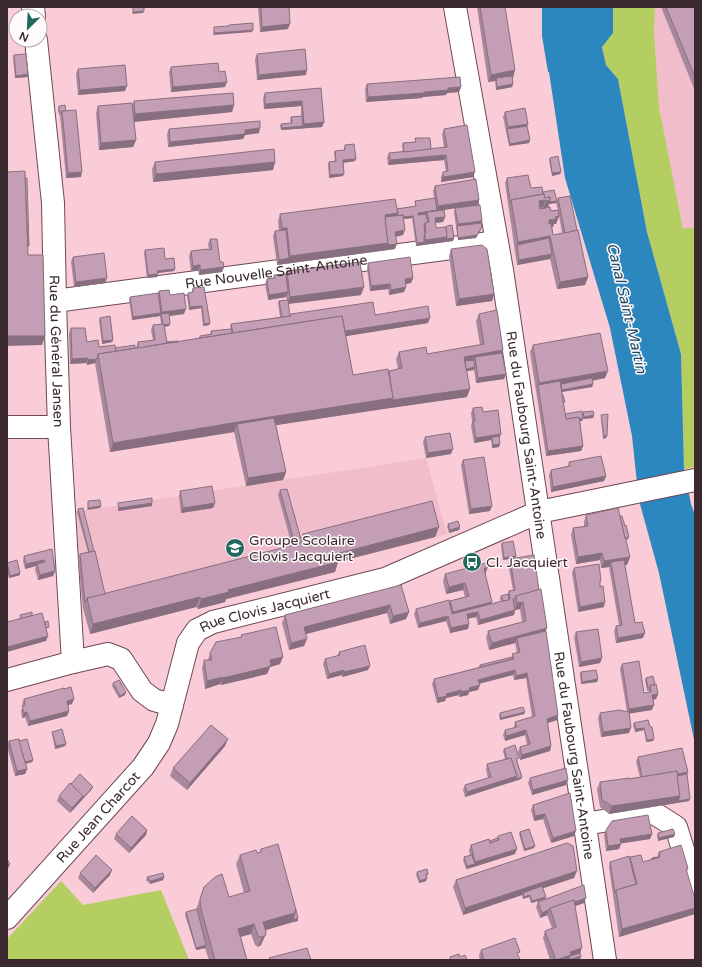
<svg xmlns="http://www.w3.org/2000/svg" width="702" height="967" viewBox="0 0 702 967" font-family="'Varela Round',sans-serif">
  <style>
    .built { fill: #f2bdcb }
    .green { fill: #b5ce62 }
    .water { fill: #2d87bf }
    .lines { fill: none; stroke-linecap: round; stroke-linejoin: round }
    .minor-casing { stroke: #6d4853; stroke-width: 24 }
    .minor { stroke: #fff; stroke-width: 22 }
    .wall { fill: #a8889c; fill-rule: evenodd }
    .shaded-wall { fill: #886f7f }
    .building { fill: #c39eb5; stroke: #886f7f }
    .labels { text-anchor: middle; stroke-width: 3; stroke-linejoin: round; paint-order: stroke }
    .street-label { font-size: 14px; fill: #3a292e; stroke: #fffafb }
    .poi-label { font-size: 14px; fill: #3a292e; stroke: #fffafb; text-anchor: start }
    .water-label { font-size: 15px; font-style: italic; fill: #1f4d6b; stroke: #fffafb }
  </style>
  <rect width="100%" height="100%" fill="#faccd8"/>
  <!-- built -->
  <g class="built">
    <polygon points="655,7 695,7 695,297 659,107 654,31"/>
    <polygon points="426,458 447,534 333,563 335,572 225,600 225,602 198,609 196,607 90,634 83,608 74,512"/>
  </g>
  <!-- green -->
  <g class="green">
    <polygon points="613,7 655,7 654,31 659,107 683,229 695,227 695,467 684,469 681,354 647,232 618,79 606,65 602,46 613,33"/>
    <polygon points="61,881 83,905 161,890 189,960 7,960 7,939"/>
  </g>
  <!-- water -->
  <polygon class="water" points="542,7 613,7 613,33 602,47 606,65 618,79 647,232 681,354 684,469 691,504 695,515 695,744 659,573 640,504 637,483 632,436 610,328 565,178 549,72 548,72 542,36"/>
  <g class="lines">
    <defs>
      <g id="minor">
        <polyline points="33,7 34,16"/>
        <path id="s1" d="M455 7 502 270 605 960"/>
        <path id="s2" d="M36 40 53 203 55 301 59 427 73 662"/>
        <path id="s3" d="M55 301 497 242"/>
        <polyline points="7,427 59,427"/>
        <polyline points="7,680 73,662 108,654 121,659 142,691 154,700 172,705"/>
        <polyline points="584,824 654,813 676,827 695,888"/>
        <path id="s4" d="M7 918 143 767 159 743 167 724 188 643 197 630 213 622 385 579 539 512 695 480"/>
      </g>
    </defs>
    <!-- minor casing -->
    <use href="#minor" class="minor-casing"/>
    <!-- minor -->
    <use href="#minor" class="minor"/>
  </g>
  <!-- wall -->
  <g class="wall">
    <polygon points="258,7 289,7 288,29 260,32"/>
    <polygon points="477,7 505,7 513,78 512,78 513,84 512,87 496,90 495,81 488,82"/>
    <polygon points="661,7 695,7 695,91"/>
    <polygon points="257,54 306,75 257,80 255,59"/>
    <polygon points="14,55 28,77 15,78 13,58"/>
    <polygon points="171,67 219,72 225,87 171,92 169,72"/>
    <polygon points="78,69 125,91 78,95 76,74"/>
    <polygon points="367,84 461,87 459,92 447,93 446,95 423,97 422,98 366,102 365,89"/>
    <polygon points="321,88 324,122 322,127 281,130 280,126 281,124 291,123 290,120 291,117 301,116 301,106 264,109 263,98 265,93"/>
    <polygon points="134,101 234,105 232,112 134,122 136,140 133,147 99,150 96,113 98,106 132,106"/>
    <polygon points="59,106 66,111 81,177 66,178 60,116 60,115 59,115 58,108"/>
    <polygon points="505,112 527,126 530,140 529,143 509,146 503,117"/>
    <polygon points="169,129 259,133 245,135 243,139 168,147 167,134"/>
    <polygon points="444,129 473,177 441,182 441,177 443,172 446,172 444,160 388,165 387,158 389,153 403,152 402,145 403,143 415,142 415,138 431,149 444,148 442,134"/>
    <polygon points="345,145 355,161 343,163 343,176 329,178 328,164 329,162 335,161 334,153 335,151 344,150 344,148"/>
    <polygon points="550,158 561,172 560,174 552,176 549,160"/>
    <polygon points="155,162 275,162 273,170 153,182 152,169"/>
    <path d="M507 178 531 188 543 192 557 201 556 203 549 204 548 207 551 211 558 210 556 203 558 198 577 230 588 277 585 285 557 289 550 259 517 265 505 183ZM559 216 562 233 553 235 552 227H553L554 224H556Z"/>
    <polygon points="435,186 479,200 477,205 482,227 476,238 458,240 454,213 455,208 444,210 445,217 443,222 435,223 436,228 454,238 453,241 416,246 412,218 404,219 403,235 396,237 395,249 277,265 273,236 275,231 279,231 278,221 280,214 397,209 415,206 415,201 434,198 433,191"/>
    <polygon points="210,239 220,262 224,267 222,272 199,275 198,270 191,271 189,256 191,251 209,250 208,244"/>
    <polygon points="451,249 494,294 492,301 456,306 449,256"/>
    <polygon points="145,250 165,259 174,271 158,273 157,277 147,278 144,253"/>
    <polygon points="73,257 105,283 74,287 71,262"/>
    <polygon points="368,263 413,278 411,283 406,284 406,287 404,292 389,295 388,289 370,291 367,268"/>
    <polygon points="287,271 361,295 288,304 290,316 291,314 375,315 428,323 346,336 353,375 389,371 398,369 396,359 399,352 427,354 480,345 476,321 479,314 503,350 502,353 506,374 504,379 476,383 474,370 467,371 467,397 390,408 276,425 286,472 283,480 246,486 234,432 110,452 95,363 87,365 86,363 70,364 69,333 71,328 87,342 99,347 115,348 136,348 138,342 153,340 151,330 153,325 161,324 160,316 132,320 129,299 130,297 158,293 159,291 170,295 184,314 169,316 169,326 164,327 166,342 178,342 199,338 200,336 210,335 211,331 230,329 231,324 280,317 278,303 279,301 287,300 286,297 268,300 265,284 267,279 273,278 274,275 286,274"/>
    <polygon points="193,288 210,323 209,325 203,326 201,308 189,310 187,296 188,293 192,293 192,291"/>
    <polygon points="100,318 113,340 112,342 102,344 99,320"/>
    <polygon points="533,345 605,378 592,381 593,384 592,387 562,392 565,414 582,415 583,412 594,415 593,418 583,419 582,421 580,421 583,446 581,451 546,456 530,352"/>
    <polygon points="473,408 483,412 501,434 499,438 499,447 492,448 491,440 474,443 471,426 472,422 471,413"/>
    <polygon points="601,415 607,436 606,438 603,439 601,418"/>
    <polygon points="425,437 451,454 426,458 423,442"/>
    <polygon points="463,460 490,511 469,514 461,465"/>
    <polygon points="569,462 606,476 604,481 551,492 549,475 551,470 568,466"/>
    <polygon points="280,490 301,538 303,534 439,527 435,537 338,562 335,572 226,599 225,602 198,609 196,607 90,634 83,608 78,558 80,554 88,552 77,512 78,509 94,551 105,594 292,546 278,495"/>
    <polygon points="180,491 215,503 213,508 181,513 179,496"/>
    <polygon points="118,503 152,506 118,511"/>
    <polygon points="586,515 620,516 625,526 629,537 628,540 626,540 630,557 627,565 624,565 635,623 643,638 616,643 614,631 616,626 619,625 609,567 601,568 600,560 576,564 571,535 573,528 584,526 584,522"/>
    <polygon points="448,524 460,527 459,530 449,533 447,527"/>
    <polygon points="502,543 516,556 515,558 503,560 501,546"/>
    <polygon points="52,549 55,571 53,576 38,580 35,569 36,566 25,569 23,561 24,556"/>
    <polygon points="510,559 546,631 557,720 547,723 551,746 550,751 520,760 518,752 520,747 527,745 525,735 505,741 503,735 505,730 514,728 514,727 515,722 532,717 526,678 514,680 513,675 479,684 478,690 469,692 468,695 459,697 459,695 446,698 445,701 437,703 432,684 434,679 479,667 480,665 512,657 512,654 517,653 515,643 489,650 486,638 488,631 522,622 520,609 515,610 514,615 478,625 476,617 468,619 469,624 468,629 450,633 446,621 418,628 414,614 416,609 449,603 450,601 465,597 463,590 446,594 443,581 445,574 485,575 492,602 491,604 501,602 500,598 501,596 508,594 509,591 513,590 508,564"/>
    <polygon points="7,563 20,573 20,575 9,578 7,571"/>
    <polygon points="574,568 600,584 604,607 578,612 572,573"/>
    <polygon points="401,585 409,612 406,619 390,624 387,613 306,634 304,646 289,650 282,623 285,615"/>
    <polygon points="576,632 602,658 600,663 579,667 574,637"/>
    <polygon points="241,635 280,664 270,667 267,674 221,685 220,684 205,689 202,668 204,660 208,660 210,653 241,637"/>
    <polygon points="339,652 368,670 342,677 342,675 327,679 323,664 325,659 337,656"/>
    <polygon points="622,664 644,693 649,692 649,691 647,691 645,680 646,678 655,685 658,694 656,699 653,700 652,710 629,713 629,733 601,737 598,718 600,713 627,712 620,669"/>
    <polygon points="581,672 598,679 597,682 581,684 580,674"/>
    <polygon points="113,683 125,695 119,698 112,686"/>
    <polygon points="24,699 72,704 68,705 69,711 67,716 28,726 25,717 22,718 21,711 23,706 22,704"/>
    <polygon points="525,712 524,714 500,720 499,716 500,713"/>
    <polygon points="648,720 653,741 646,742 644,730 635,732 633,725 634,723"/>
    <polygon points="52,732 66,744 65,746 55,749 52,734"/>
    <polygon points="9,741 19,741 33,760 32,762 26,764 27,769 25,774 15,776 7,746"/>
    <polygon points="225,746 187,790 170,776 173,768"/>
    <polygon points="504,749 518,760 517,761 522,777 521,779 465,797 463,790 465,785 488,778 486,769 487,764 505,759 503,751"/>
    <polygon points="638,757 688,772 687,774 689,801 609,814 600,807 597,789 600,782 640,777 636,762"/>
    <polygon points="530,778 566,785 532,795 528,783"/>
    <polygon points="71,784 92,789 70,813 57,801 59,796"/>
    <polygon points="533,805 574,836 551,843 543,819 534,821 531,810"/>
    <polygon points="147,830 146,835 129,853 114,839 116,834"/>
    <polygon points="606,830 652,834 650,839 621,843 619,849 606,851 604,835"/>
    <polygon points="520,832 534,848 524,851 519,834"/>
    <polygon points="658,833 674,837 658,841 657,836"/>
    <polygon points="498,836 515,854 466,869 463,860 464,857 470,855 469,850 471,845 490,841 497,838"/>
    <polygon points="261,849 298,921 265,930 266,932 261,945 258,947 255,945 251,934 241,937 247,960 209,960 205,948 196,950 185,915 186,912 196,910 204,887 229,897 244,893 236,864 240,855 260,852"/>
    <polygon points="659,852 688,868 687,872 695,914 619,937 609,867 610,862 630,860 630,857 643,862 652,860 652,858 657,857"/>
    <polygon points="417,872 428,874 427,876 426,877 427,878 426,881 419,883 416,875"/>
    <polygon points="80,873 110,875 93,893 78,878"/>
    <polygon points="147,877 164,877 163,880 150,884 146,880"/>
    <polygon points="574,878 543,888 545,899 531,903 529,897 523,899 522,895 463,915 453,887 456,880"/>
    <polygon points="538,902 584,903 575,906 581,956 580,959 576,960 550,960 543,938 545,931 552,928 547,915 540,918 536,907"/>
    <polygon points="481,950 518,957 520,960 480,960 479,955"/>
  </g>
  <!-- shaded-wall -->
  <g class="shaded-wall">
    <polygon points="144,11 143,13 132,14 133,12"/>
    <polygon points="290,24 288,29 260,32 262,27"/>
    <polygon points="253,30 252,32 213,35 214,33"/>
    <polygon points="307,70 306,75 257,80 259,75"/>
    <polygon points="515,70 513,78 496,81 496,78 495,81 488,82 491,75"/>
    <polygon points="28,74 28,77 15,78 16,76"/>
    <polygon points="227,82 225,87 171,92 173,87"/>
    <polygon points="513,84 512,87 496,90 497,87"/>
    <polygon points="127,86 125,91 78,95 80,90"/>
    <polygon points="461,87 459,92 447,93 446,95 423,97 422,98 366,102 368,97 424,92 448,88"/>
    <polygon points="302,101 301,106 264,109 265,104"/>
    <polygon points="234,105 232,112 133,122 135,114"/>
    <polygon points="324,122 322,127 281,130 282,128 303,126 304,124"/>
    <polygon points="528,124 526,129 507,129 508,127"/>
    <polygon points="260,128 259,133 245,135 243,139 168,147 170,142 245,130"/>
    <polygon points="136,140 133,147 99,150 101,143"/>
    <polygon points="530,140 529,143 509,146 510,144"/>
    <polygon points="446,155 444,160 388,165 390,160"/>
    <polygon points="356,159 355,161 342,163 343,160"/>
    <polygon points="275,162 273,170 153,182 156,174"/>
    <polygon points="82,172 81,177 66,178 68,173"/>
    <polygon points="475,172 473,177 441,182 443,177"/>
    <polygon points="561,172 560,174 552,176 552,173"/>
    <polygon points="344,174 343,176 329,178 330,175"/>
    <polygon points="479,200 477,205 436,211 438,206"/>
    <polygon points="545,200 543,207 536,208 512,206"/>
    <polygon points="550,200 557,201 556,203 549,204 548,208 543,209 546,201"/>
    <polygon points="427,212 426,214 417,216 418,213"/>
    <polygon points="398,213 413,216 412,218 384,222 385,215"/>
    <polygon points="559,216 556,224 554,224 553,227 546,228 549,220 555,217"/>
    <polygon points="445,217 443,222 433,223 435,218"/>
    <polygon points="482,221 480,226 457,226 456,229 458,224"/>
    <polygon points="482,227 476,238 458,240 458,238"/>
    <polygon points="282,228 287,228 284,235 279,236"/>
    <polygon points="405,230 403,235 393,237 395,232"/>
    <polygon points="550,236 547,243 517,245 518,242"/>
    <polygon points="447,237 454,238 453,241 416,246 417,243 424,242 425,240"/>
    <polygon points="388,243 397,244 395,249 277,265 279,260 289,258 290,256"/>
    <polygon points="552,254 550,259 517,265 519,260"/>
    <polygon points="200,265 198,270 191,271 193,266"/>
    <polygon points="224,267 222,272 199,275 200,270"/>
    <polygon points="175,269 174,271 157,273 157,271"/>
    <polygon points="158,274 157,277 147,278 148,275"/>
    <polygon points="588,277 585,285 557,289 560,282"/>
    <polygon points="107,278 105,283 74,287 76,282"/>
    <polygon points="413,278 411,283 403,284 405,279"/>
    <polygon points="390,284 388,289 370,291 371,286"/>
    <polygon points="364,287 361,295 287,304 290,297"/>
    <polygon points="406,287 404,292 389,295 391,290"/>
    <polygon points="288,292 286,297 268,300 269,295"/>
    <polygon points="494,294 492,301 456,306 459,299"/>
    <polygon points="202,306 201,308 189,310 190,307"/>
    <polygon points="186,309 184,314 161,317 161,314 160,317 162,312"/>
    <polygon points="161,313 160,316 132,320 133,317"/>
    <polygon points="430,318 428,323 341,337 342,332"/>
    <polygon points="210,323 209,325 203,326 204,324"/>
    <polygon points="170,324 169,326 162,327 163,325"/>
    <polygon points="7,336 45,336 42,345 7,346"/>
    <polygon points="113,340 112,342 102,344 103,341"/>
    <polygon points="503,350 500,358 475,357 473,362 463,364 464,357"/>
    <polygon points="88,358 86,363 70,364 72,359"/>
    <polygon points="97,359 95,363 87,365 88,360"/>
    <polygon points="475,367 474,370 463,372 464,369"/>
    <polygon points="608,371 605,378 562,386 561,384 560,386 538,385 539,383"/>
    <polygon points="506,374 504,379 476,383 478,378"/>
    <polygon points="593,384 592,387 561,392 562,390"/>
    <polygon points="470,389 467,397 390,408 238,431 237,424 234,432 110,452 113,443 238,422 393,398"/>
    <polygon points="594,415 593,418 583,419 584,417"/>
    <polygon points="583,418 582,421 564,424 565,421"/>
    <polygon points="501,434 499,438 492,437 491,440 474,443 476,438"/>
    <polygon points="604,436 607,436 606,438 603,439"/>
    <polygon points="500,444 499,447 492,448 493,445"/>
    <polygon points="583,446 581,451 546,456 548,451"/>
    <polygon points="453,449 451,454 426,458 428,453"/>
    <polygon points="286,472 283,480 246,486 248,478"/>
    <polygon points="606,476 604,481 551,492 553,487"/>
    <polygon points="152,503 152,506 118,511 119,508"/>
    <polygon points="215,503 213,508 181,513 183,508"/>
    <polygon points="101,506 100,508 87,510 88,508"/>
    <polygon points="492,506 490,511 469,514 471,509"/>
    <polygon points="439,527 435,537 333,563 336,554"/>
    <polygon points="460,527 459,530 449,533 450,530"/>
    <polygon points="602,553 600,560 576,564 578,557"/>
    <polygon points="516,556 515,558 503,560 504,558"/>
    <polygon points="630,557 627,565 612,567 611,562 609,567 601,568 604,561"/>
    <polygon points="44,560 42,565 37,564 36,566 25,569 26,564"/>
    <polygon points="338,562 335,572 226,599 225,602 198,609 201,599 228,590"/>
    <polygon points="488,567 485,575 484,569"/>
    <polygon points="55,571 53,576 38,580 40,575"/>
    <polygon points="20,573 20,575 9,578 10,576"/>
    <polygon points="465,583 463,590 446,594 449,587"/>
    <polygon points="200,597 196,607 90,634 93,624"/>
    <polygon points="492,602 489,609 478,612 476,617 465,619 450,619 453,612"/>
    <polygon points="523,602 520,609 515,610 517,603"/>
    <polygon points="605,602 604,607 578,612 580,607"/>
    <polygon points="390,605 387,613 302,635 304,627"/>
    <polygon points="515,610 514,615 478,625 480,620"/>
    <polygon points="409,612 406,619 390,624 393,616"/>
    <polygon points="448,616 446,621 418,628 420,623"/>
    <polygon points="469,624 468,629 450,633 451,628"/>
    <polygon points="547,628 544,636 517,638 515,643 489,650 492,643"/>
    <polygon points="645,633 643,638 616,643 618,638"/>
    <polygon points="48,636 46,641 7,652 7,647"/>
    <polygon points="307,639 304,646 289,650 291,643"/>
    <polygon points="283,657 280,664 270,667 267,674 221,685 223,678 270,660"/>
    <polygon points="602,658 600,663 579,667 581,662"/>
    <polygon points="370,666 368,670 342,677 344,672"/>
    <polygon points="344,670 342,675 327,679 329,674"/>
    <polygon points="515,670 513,675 477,684 478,680"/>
    <polygon points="527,673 526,678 514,680 516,676"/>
    <polygon points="223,677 220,684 205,689 207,681"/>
    <polygon points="598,679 597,682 581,684 582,682"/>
    <polygon points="480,685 478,690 469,692 468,695 459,697 461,692 469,688"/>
    <polygon points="461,690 459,695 446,698 445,701 437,703 438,698 446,694"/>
    <polygon points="126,692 125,695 119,698 120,696"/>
    <polygon points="658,694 656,699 650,700 652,695"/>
    <polygon points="74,699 72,704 65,706 67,701"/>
    <polygon points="654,705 652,710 627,714 629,709"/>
    <polygon points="69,711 67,716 28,726 30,721"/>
    <polygon points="27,712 25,717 22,718 24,713"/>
    <polygon points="525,712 524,714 500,720 501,718"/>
    <polygon points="558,715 557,720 545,724 547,719"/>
    <polygon points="631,728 629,733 601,737 603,732"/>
    <polygon points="644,728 644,730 635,732 636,729"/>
    <polygon points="526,730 525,735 505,741 506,736"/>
    <polygon points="228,739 225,746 187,790 190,783"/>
    <polygon points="654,739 653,741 646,742 647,740"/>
    <polygon points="66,744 65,746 55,749 56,746"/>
    <polygon points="551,746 550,751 520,760 522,755"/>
    <polygon points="33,760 32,762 23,764 24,762"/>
    <polygon points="27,769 25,774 15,776 17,771"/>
    <polygon points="688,772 686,777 643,779"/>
    <polygon points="517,776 515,781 465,797 467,792"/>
    <polygon points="522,777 521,779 515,781 516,779"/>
    <polygon points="568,780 566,785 532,795 533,790"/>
    <polygon points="93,787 92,789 70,813 72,808 83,796"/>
    <polygon points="680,796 690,799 689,801 609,814 612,806"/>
    <polygon points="545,814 543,819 534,821 535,816"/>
    <polygon points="147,830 146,835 129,853 131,848"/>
    <polygon points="576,831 574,836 551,843 553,838"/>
    <polygon points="652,834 650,839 618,844 620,839"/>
    <polygon points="675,834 674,837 658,841 659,838"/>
    <polygon points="621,844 619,849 606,851 608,846"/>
    <polygon points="535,846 534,848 524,851 525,849"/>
    <polygon points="517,849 515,854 474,867 475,862"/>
    <polygon points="10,864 7,871 7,865"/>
    <polygon points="475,864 474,867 466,869 467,866"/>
    <polygon points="112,870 110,875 93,893 95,888"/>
    <polygon points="577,871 574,878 523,895 523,893 522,895 463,915 465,908"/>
    <polygon points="164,877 163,880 150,884 151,881"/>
    <polygon points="427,878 426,881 419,883 420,881"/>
    <polygon points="530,895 529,897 523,899 524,897"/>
    <polygon points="546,897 545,899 531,903 532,901"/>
    <polygon points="586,898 584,903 552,914 550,910"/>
    <polygon points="695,908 695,914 619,937 622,929"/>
    <polygon points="296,910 292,922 260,932 263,922"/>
    <polygon points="549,910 547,915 540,918 542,913"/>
    <polygon points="298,918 298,921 292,922 293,920"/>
    <polygon points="254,924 251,934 235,938 238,929"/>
    <polygon points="265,936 261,945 258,947 262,937"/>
    <polygon points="206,945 206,948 196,950 196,948"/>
    <polygon points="582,948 579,955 569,960 557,960 570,952"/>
    <polygon points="581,956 580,959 576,960 570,960"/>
  </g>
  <!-- building -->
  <g class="building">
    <polygon points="133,7 144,7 144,11 133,12"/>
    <polygon points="261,7 289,7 290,24 262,27"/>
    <polygon points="480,7 505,7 515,70 491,75"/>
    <polygon points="666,7 695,7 695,77"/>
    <polygon points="253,23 253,30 214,33 214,27 229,26 229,25"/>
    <polygon points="305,49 307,70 259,75 257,54"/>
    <polygon points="26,54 28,74 16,76 14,55"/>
    <polygon points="218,63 219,72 225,71 227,82 173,87 171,67"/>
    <polygon points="125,65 127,86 80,90 78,69"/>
    <polygon points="512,76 513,84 497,87 496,78"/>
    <polygon points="460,77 461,87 448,88 448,90 424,92 424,93 368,97 367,84"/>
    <polygon points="321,88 324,122 304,124 302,101 265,104 265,93"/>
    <polygon points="233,93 234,105 135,114 134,101"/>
    <polygon points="132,103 136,140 101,143 98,106"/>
    <polygon points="65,105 66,111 62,111 62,112 59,112 59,106"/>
    <polygon points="525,108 528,124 508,127 505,112"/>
    <polygon points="76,110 82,172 68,173 62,111"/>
    <polygon points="302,116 303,126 282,128 281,124 292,123 291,117"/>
    <polygon points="260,121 260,128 245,130 245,134 170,142 169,129"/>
    <polygon points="467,125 475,172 443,177 443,172 448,171 446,155 390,160 389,153 447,147 444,129"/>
    <polygon points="527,126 530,140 510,144 507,129"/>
    <polygon points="415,138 430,138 431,149 404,152 403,143 416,142"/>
    <polygon points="354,144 356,159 343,160 344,174 330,175 329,162 336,161 335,151 345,150 345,145"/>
    <polygon points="274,149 275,162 156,174 155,162"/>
    <polygon points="558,156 561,172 552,173 550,158"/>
    <polygon points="25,171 28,255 43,255 45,336 7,336 7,172"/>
    <polygon points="528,175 531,188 542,187 543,194 511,200 510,202 507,178"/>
    <polygon points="25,178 27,178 29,246 28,246"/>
    <polygon points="476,179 479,200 438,206 435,186"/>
    <polygon points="554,190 557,201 550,202 550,197 545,198 544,194 543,194 543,192"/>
    <polygon points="544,194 545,198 550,197 550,200 546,201 545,200 539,201 540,209 550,207 551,211 558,210 559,216 555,217 556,219 549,220 549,224 551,223 553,235 578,230 588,277 560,282 550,236 518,242 511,200"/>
    <polygon points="570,196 577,230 565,233 558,198"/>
    <polygon points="435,198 437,210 418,213 418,215 426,214 428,223 425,223 424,226 425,233 424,236 424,242 417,243 413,216 403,217 403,215 397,216 398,213 397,209 416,206 415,201"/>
    <polygon points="395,199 398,213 385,215 388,243 290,256 287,228 282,228 280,214"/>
    <polygon points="480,205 482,221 458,224 455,208"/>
    <polygon points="444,210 445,217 435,218 436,228 446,227 447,237 425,240 425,233 426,233 425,223 429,222 427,212"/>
    <polygon points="403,215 405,230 395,232 397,244 388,245 388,243 385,217"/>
    <polygon points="481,223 482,227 477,235 458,238 457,226"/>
    <polygon points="452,225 454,238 446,239 447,237 446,227 447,226"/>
    <polygon points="286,230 289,258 279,260 275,231"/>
    <polygon points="549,238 552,254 519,260 517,245"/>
    <polygon points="210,239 217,239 220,262 223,262 224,267 200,270 200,265 193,266 191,251 207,249 208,250 212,249"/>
    <polygon points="482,245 487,249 494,294 459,299 451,249"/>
    <polygon points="164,248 165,259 174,258 175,269 157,271 158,274 148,275 145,250"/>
    <polygon points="104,253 107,278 76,282 73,257"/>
    <polygon points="410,257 413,278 405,279 406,287 391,290 390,284 371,286 368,263"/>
    <polygon points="360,262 364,287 290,297 287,271"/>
    <polygon points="286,274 288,292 269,295 267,279 275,278 274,275"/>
    <polygon points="204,287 210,323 204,324 202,306 190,307 188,293 193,292 193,288"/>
    <polygon points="169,290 170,295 184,293 186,309 162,312 159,291"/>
    <polygon points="158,293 161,313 133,317 130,297"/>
    <polygon points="288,300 290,316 282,317 279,301"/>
    <polygon points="373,302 375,315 428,306 430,318 345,331 342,316 233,333 231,324 291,316 291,314"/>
    <polygon points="497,310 503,350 464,357 470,389 392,400 393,398 389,371 402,368 399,352 426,347 427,354 484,344 479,314"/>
    <polygon points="169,313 170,324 164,325 164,324 163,324 161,314"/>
    <polygon points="110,316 113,340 103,341 100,318"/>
    <polygon points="342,316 353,375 388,369 393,398 238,422 113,443 98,354"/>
    <polygon points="164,324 167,343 138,348 138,342 155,340 153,325"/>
    <polygon points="71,328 85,328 87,342 98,340 99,347 115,345 116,351 98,354 97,359 88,360 88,358 72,359"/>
    <polygon points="231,329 232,333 200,338 200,336 212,334 211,331"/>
    <polygon points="600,333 608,371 539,383 533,345"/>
    <polygon points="178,341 178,342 167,343 166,342"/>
    <polygon points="135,345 135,348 116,351 115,348"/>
    <polygon points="502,353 506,374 478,378 475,357"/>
    <polygon points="474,360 475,367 466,369 465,361"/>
    <polygon points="592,378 593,384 562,390 561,384"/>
    <polygon points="560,381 566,419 579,417 583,446 548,451 538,385"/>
    <polygon points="562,395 563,395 565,402 563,402"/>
    <polygon points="482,407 483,412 498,410 501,434 476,438 473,421 475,421 473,408"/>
    <polygon points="582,411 583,418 579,419 579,417 566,419 565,414"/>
    <polygon points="593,411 594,415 584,417 583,412"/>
    <polygon points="608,414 607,436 604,436 601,415"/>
    <polygon points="274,418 286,472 248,478 237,424"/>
    <polygon points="450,433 453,449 428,453 425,437"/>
    <polygon points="499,436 500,444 493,445 492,437"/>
    <polygon points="601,456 606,476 553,487 551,470 570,466 569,462"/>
    <polygon points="484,457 492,506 471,509 463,460"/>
    <polygon points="212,486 215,503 183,508 180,491"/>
    <polygon points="287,489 302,543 295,545 280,490"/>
    <polygon points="152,498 152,503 119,508 118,503"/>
    <polygon points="100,500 101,506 88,508 88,501"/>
    <polygon points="432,501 439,527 336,554 338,562 228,590 229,592 201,599 200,597 93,624 87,598 305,542 303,534"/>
    <polygon points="83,508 94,551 89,552 78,509"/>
    <polygon points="618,508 630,557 604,561 602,553 578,557 573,528 588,526 586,515"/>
    <polygon points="620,516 622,516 625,526 626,525 629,537 625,538"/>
    <polygon points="458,521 460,527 450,530 448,524"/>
    <polygon points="513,541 516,556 504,558 502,543"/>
    <polygon points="52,549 55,571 40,575 37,564 45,562 44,560 26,564 24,556"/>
    <polygon points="95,551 105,594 87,598 85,603 80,554"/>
    <polygon points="534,555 539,590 516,596 515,598 513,599 515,610 480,620 478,612 467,614 469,624 451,628 448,616 420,623 416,609 449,600 452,614 510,599 509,591 515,590 510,559"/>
    <polygon points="17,560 20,573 10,576 7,563"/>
    <polygon points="624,560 635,623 642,622 645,633 618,638 616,626 622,625 611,562"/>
    <polygon points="486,563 488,567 484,569 492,602 453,612 450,601 469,596 465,583 449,587 445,574"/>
    <polygon points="599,564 601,581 600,581 600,587 603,586 605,602 580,607 574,568"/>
    <polygon points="401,585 409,612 393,616 390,605 304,627 307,639 291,643 285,615"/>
    <polygon points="541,589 547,628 492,643 488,631 526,621 523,602 517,603 516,596"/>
    <polygon points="508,594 509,600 503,601 501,596"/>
    <polygon points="32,612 32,616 21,619 20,615"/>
    <polygon points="42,613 48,636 7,647 7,622"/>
    <polygon points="48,621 49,627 46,628 45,622"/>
    <polygon points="276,627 283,657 270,660 271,664 269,667 223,678 223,677 207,681 204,660 212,660 210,653 216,642 242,637 241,635"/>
    <polygon points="598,629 602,658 581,662 576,632"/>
    <polygon points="546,631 558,715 547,719 551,746 522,755 520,747 530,744 526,730 506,736 505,730 517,727 515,722 535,716 527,673 516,676 515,670 478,680 480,685 469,688 470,690 461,692 461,690 446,694 447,696 438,698 434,679 514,659 512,654 520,652 517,638"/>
    <polygon points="365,645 370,666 344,672 344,670 329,674 325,659 340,655 339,652"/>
    <polygon points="512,657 512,659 480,667 480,665"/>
    <polygon points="639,661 644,693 651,692 650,685 656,684 658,694 652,695 654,705 629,709 622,664"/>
    <polygon points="596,670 598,679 582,682 581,672"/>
    <polygon points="653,676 655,685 650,685 650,688 648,688 646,678"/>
    <polygon points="119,680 126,692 120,696 113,683"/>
    <polygon points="71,687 74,699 67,701 69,711 30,721 27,712 24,713 22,706 25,705 24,699 64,688 64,689"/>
    <polygon points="523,707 525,712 501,718 500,713"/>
    <polygon points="619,710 629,712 631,728 603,732 600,713"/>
    <polygon points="648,720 650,727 652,727 654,739 647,740 644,728 636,729 634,723"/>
    <polygon points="211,725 228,739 190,783 173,768"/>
    <polygon points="62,729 66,744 56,746 52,732"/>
    <polygon points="19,739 27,769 17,771 9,741"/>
    <polygon points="27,739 33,760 25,762 19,741"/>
    <polygon points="515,745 519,758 516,759 522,777 516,779 517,776 511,758 507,759 504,749"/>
    <polygon points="682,748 688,772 677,774 677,771 642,777 638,757"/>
    <polygon points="511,758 517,776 467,792 465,785 491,777 487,764"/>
    <polygon points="566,768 568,780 533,790 530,778"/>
    <polygon points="677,771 680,796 612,806 602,800 600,782 629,778 629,779"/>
    <polygon points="80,774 93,787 83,798 83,796 71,784"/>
    <polygon points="687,774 690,799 678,801 680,796 677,776"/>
    <polygon points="70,783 83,796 72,808 59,796"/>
    <polygon points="570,793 576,831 553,838 545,814 535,816 533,805"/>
    <polygon points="648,815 652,834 620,839 621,844 608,846 606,830 612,821"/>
    <polygon points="132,816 147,830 131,848 116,834"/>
    <polygon points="529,829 535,846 525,849 520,832"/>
    <polygon points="673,829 675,834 659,838 658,833"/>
    <polygon points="511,832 517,849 475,862 471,845 489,839 490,843 499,840 498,836"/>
    <polygon points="497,838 498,840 490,843 490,841"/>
    <polygon points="567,843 573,846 577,871 465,908 456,880"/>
    <polygon points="278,844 296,910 295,910 295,913 263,922 266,932 265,936 262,937 258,936 254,924 238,929 247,960 215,960 201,909 200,899 204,887 215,877 222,874 229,897 250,891 240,855 256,850 257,853 261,852 261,849"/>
    <polygon points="681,845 688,868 686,869 695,899 695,908 622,929 616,890 637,884 630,857 641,855 643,862 660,857 659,852"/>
    <polygon points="96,855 112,870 95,888 80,873"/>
    <polygon points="472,855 475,864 467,866 464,857"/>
    <polygon points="629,856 636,884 616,890 615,893 610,862"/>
    <polygon points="657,857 657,858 652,859 652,858"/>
    <polygon points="7,859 10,864 7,865"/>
    <polygon points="427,869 428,874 426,874 427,878 420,881 417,872"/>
    <polygon points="163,873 164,877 151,881 147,877"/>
    <polygon points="584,885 586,898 575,902 574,900 550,908 549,910 542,913 538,902"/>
    <polygon points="542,886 546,897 532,901 530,895 524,897 523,893"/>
    <polygon points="574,900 582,948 570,952 571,955 556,960 545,931 556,927 550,908"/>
    <polygon points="197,909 206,945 196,948 186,912"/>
    <polygon points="296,910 298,918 293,920"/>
    <polygon points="515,938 520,952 517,953 520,960 484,960 481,950"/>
    <polygon points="307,948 311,960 270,960 269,958"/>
    <polygon points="580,953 581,956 569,960 570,956"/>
    <polygon points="459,954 460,957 465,955 467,960 450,960 450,957"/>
  </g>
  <!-- icons -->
  <defs>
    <symbol id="school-disc" viewBox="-11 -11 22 22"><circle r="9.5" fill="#22695d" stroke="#fffafb"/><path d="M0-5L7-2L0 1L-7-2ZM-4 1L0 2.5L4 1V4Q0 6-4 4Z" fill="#fff"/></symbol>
    <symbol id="bus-disc" viewBox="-11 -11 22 22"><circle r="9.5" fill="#22695d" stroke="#fffafb"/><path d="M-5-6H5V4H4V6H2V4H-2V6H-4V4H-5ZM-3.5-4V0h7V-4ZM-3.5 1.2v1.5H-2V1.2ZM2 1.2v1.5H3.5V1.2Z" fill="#fff"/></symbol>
  </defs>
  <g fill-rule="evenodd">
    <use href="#school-disc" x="224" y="537" width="22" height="22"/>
    <use href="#bus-disc" x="461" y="551" width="22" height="22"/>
  </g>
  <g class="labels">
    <!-- street labels -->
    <g class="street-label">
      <text dy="5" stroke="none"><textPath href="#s3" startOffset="223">Rue Nouvelle Saint-Antoine</textPath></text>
      <text dy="5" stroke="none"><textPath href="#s2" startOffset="312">Rue du Général Jansen</textPath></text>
      <text dy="5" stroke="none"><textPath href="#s1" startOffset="434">Rue du Faubourg Saint-Antoine</textPath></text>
      <text dy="5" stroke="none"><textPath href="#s4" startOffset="423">Rue Clovis Jacquiert</textPath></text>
      <text dy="5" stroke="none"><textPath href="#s1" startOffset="758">Rue du Faubourg Saint-Antoine</textPath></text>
      <text dy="5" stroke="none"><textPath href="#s4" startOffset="136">Rue Jean Charcot</textPath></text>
    </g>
    <!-- poi labels -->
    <g class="poi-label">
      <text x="249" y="545">Groupe Scolaire<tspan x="249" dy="16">Clovis Jacquiert</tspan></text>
      <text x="486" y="567">Cl. Jacquiert</text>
    </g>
    <!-- water labels -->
    <g class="water-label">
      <text transform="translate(627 308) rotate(77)" y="5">Canal Saint-Martin</text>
    </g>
  </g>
  <!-- border -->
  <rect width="702" height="967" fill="none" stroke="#3a292e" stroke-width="16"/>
  <!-- north arrow -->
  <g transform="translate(28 28) rotate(204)"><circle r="19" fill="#fffafb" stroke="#b0a6a9"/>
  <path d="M0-3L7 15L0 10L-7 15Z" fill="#22695d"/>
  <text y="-6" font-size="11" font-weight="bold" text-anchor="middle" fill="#3a292e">N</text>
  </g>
</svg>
